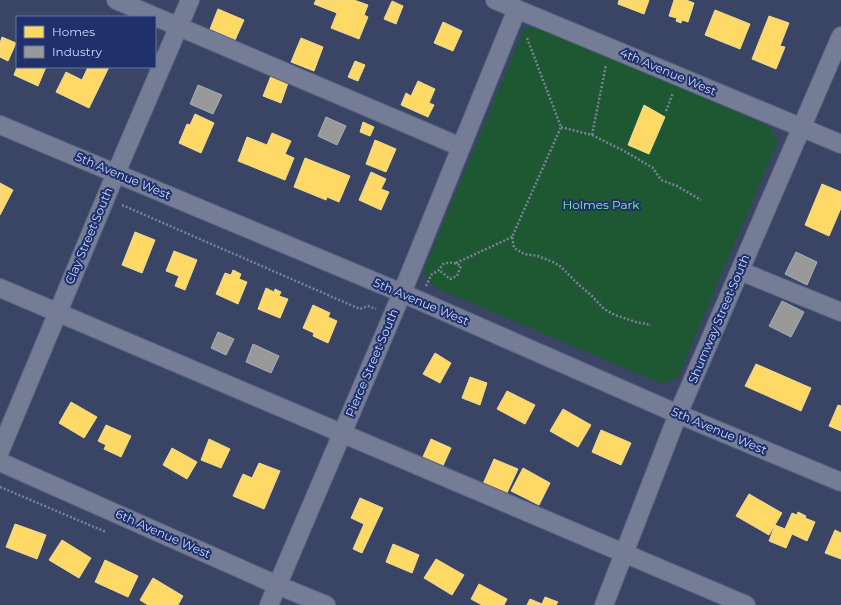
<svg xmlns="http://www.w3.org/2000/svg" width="841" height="605" viewBox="0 0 841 605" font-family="Montserrat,sans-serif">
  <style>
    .green { fill: #1d5832 }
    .homes { fill: #ffd966; stroke: #efd994 }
    .industry { fill: #999; stroke: #a8acb7 }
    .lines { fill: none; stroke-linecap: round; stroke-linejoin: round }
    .minor-casing { stroke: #59627f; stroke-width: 20 }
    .path { stroke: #7a8299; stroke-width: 2.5; stroke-dasharray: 2 2; stroke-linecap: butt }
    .minor { stroke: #747c96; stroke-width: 18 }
    .labels { text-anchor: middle; stroke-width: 4; stroke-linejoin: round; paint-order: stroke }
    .street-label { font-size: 12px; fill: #cbdafe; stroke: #1f306b }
    .park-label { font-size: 12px; fill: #7dfc96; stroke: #1f306b }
  </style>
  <rect width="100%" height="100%" fill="#3a4566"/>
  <!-- green -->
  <polygon class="green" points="537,27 769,126 778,141 678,377 662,384 434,287 423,272 524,29"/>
  <!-- homes -->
  <g class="homes">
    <polygon points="316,0 354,0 368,5 364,15 368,17 359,39 331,28 337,13 314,4"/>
    <polygon points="619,0 649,0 644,14 618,4"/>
    <polygon points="674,0 686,0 694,3 688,22 682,20 681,23 676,21 677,18 669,16"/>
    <polygon points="392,1 403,6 396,24 384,19"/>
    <polygon points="218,9 244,20 235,40 210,29"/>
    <polygon points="715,10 750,24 740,49 705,35"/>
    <polygon points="769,16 789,23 780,46 785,47 776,69 752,59"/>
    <polygon points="443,22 462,31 453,51 434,43"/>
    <polygon points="2,37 16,43 8,61 0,57 0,43"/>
    <polygon points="301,38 323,47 314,71 291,62"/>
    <polygon points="355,61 365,65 358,81 348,77"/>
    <polygon points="17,67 46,67 38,86 14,75"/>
    <polygon points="88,67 109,67 89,108 56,92 66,72 82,80"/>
    <polygon points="271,76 288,83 281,103 263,96"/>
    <polygon points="418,81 435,89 429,103 434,105 428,117 401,105 406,93 411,96"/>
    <polygon points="644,105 665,117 649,154 628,145"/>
    <polygon points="195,114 214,123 201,153 179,143 187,124 190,125"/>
    <polygon points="363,122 374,127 370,136 360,132"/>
    <polygon points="272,133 291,141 285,154 294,158 285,180 238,161 247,137 267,145"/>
    <polygon points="375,140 396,149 386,172 366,164"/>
    <polygon points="305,158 350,176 339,202 327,197 326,200 294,187"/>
    <polygon points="371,172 386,179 381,189 389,192 381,210 359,200"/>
    <polygon points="0,183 13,190 0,215"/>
    <polygon points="822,184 841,192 841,208 829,236 805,225"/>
    <polygon points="135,232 155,240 142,273 122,265"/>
    <polygon points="174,251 197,260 185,290 175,286 179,276 166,271"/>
    <polygon points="233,270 241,274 239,279 247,282 238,304 216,294 225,273 231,275"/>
    <polygon points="266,288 274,292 275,289 281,292 279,296 288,299 280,318 258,309"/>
    <polygon points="313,305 330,313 328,317 337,321 328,343 313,336 314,333 303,328"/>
    <polygon points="435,353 451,363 440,383 423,374"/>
    <polygon points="756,364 811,388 801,411 745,386"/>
    <polygon points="470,377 487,383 480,405 462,398"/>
    <polygon points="507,391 535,405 525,424 497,409"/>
    <polygon points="71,402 97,417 84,438 59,423"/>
    <polygon points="838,405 841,406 841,431 829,426"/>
    <polygon points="563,409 591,425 578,447 550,431"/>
    <polygon points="106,425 131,436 121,457 104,449 106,445 98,441"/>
    <polygon points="601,430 631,443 621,465 592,452"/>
    <polygon points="209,439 230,449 221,468 201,460"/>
    <polygon points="431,439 451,448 442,468 422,459"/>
    <polygon points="172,448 197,462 187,479 163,465"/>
    <polygon points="494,459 518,469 506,495 483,484"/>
    <polygon points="259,463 280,471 264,509 233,496 243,474 252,478"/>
    <polygon points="523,468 550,483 539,505 511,491"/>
    <polygon points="749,494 782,513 769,535 736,516"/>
    <polygon points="360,498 383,508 362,553 353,549 364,524 351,518"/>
    <polygon points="798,512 806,516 805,518 815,522 807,541 792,534 786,548 769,541 775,525 785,529 792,513 797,515"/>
    <polygon points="15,524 46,535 37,559 6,547"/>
    <polygon points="835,530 841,533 841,559 825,553"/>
    <polygon points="62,540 91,558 79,578 49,560"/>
    <polygon points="393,544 419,555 412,573 386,562"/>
    <polygon points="436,559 464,575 452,595 424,578"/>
    <polygon points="105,560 138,576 128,597 95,582"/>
    <polygon points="153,578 183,596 178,605 148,605 140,600"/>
    <polygon points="479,584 507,599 504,605 482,605 471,599"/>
    <polygon points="545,597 558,602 556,605 527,605 530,599 542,604"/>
  </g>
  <!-- industry -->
  <g class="industry">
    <polygon points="198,85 222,95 213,114 190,104"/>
    <polygon points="326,117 346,126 337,145 318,136"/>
    <polygon points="796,252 817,262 807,285 785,274"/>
    <polygon points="782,301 804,312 791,337 769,326"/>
    <polygon points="218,332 234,339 226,355 211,348"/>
    <polygon points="253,344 279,356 271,373 246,362"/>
  </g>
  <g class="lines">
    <defs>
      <g id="minor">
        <polyline points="116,0 461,147"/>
        <polyline points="495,0 841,144"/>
        <polyline points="0,125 402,293 678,414 841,482"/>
        <polyline points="740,271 841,312"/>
        <polyline points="0,288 746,605"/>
        <polyline points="0,451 116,173 190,0"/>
        <polyline points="0,462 277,585 326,605"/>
        <polyline points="269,605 402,293 517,9"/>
        <polyline points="604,605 678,414 841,36"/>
      </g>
    </defs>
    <!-- minor casing -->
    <use href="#minor" class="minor-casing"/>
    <!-- path -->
    <g class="path">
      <polyline points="527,38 561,127 512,237 514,248 524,254 538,256 553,262 560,266 578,284 591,295 604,309 615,315 636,322 651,325"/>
      <polyline points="666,111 673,93"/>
      <polyline points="561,127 592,135 624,151 653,168 661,180 677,186 701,200"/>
      <polyline points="592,135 606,65"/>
      <polyline points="122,205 360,309 368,306 376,309"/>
      <polyline points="456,263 512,237"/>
      <path d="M426 286 431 275 439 270 443 264C450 262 454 262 461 266L457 276 450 279 439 270"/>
      <polyline points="0,487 106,532"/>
    </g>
    <!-- minor -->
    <use href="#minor" class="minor"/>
  </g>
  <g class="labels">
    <!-- street labels -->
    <g class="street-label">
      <text transform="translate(668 72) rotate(23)" y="4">4th Avenue West</text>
      <text transform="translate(123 176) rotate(23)" y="4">5th Avenue West</text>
      <text transform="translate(89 236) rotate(-67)" y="4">Clay Street South</text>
      <text transform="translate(421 302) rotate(23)" y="4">5th Avenue West</text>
      <text transform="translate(719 319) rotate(-67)" y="4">Shumway Street South</text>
      <text transform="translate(372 363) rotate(-67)" y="4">Pierce Street South</text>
      <text transform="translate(719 431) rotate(23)" y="4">5th Avenue West</text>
      <text transform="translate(163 534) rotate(24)" y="4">6th Avenue West</text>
    </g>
    <!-- park labels -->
    <g class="park-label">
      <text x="601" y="209">Holmes Park</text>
    </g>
  </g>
  <!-- legend -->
  <rect x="16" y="16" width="140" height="52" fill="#1f306b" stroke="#6474a6"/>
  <rect x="24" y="26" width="20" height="12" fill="#ffd966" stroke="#6474a6"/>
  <text x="52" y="36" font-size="12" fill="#cbdafe">Homes</text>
  <rect x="24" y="46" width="20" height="12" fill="#999999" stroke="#6474a6"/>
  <text x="52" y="56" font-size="12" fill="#cbdafe">Industry</text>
</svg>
